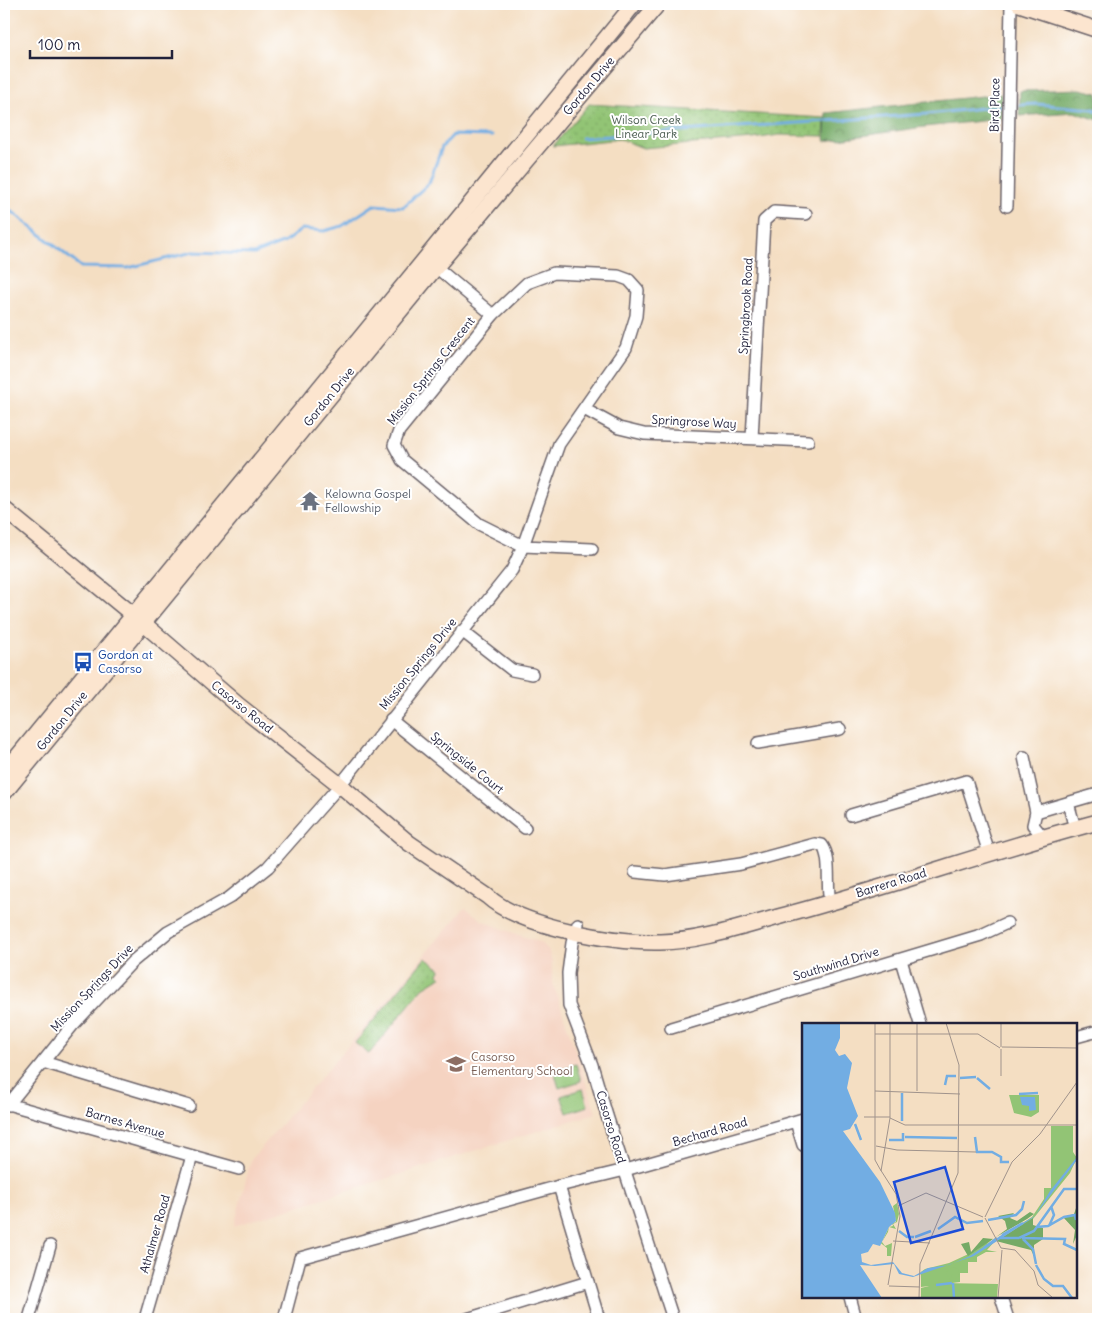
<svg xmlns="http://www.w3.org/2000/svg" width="1102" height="1323" viewBox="0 0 1102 1323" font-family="Delius,sans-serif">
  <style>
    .built { fill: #f5d3c1 }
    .grass { fill: url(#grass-dots); stroke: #5a7358 }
    .forest { fill: url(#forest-crowns); stroke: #4c6650 }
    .garden { fill: #92c475; stroke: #5a7358 }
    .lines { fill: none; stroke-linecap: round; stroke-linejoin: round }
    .stream { stroke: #72ade3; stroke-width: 3 }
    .street-casing { stroke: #6c646a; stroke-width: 14 }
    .secondary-casing { stroke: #6c646a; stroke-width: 18 }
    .street { stroke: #fff; stroke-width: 11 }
    .secondary { stroke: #fce5cf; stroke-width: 15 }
    .labels { text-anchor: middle; stroke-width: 4; stroke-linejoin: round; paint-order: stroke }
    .street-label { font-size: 12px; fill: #22223b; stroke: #fff }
    .park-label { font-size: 12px; fill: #495b4f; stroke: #fff }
    .worship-label { font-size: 12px; fill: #5b616d; stroke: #fff; text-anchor: start }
    .transit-label { font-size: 12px; fill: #164399; stroke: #fff; text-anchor: start }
    .education-label { font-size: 12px; fill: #785e54; stroke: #fff; text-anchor: start }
    .inset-river { fill: none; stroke: #72ade3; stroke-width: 2.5 }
    .inset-road { fill: none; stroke: #a0938c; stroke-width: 1 }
    .view { fill: #1d4ed8; fill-opacity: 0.15; stroke: #1d4ed8; stroke-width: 2.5 }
    .inset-edge { fill: none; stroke: #22223b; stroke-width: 2.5 }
  </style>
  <defs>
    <pattern id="grass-dots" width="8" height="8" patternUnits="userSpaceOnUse" patternTransform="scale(1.25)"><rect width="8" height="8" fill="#92c475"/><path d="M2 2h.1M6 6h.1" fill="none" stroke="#7ea866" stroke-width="1.8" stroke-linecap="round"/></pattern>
    <pattern id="forest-crowns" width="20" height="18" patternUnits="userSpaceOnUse" patternTransform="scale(1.25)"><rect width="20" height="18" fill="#75aa66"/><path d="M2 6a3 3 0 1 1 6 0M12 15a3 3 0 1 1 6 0" fill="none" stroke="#608a55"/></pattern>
  </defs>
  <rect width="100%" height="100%" fill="#fff"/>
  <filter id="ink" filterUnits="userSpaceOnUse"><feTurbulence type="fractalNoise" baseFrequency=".02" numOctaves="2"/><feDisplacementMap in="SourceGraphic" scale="10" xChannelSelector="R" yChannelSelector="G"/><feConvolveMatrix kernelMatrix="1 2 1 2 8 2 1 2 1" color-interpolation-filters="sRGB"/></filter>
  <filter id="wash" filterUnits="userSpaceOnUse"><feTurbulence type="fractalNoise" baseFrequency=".0096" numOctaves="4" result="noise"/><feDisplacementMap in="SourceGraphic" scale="20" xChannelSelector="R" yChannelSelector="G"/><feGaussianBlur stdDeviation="1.12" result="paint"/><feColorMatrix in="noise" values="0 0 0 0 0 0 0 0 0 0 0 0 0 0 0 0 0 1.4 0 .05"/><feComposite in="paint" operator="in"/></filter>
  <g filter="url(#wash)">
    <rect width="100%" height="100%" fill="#f4dec2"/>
    <!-- built -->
    <polygon class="built" points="465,907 483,921 516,934 538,941 548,949 552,962 552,979 554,986 596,1113 234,1226 251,1160"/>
    <!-- grass -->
    <g class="grass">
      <polygon points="589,104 825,118 824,136 779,135 753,139 643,148 620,139 553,146"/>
      <polygon points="425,958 441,969 438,974 441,977 423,988 369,1054 355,1043"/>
    </g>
    <!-- forest -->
    <g class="forest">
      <polygon points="1080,89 1098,93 1098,120 1074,112 1019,116 1020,91"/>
      <polygon points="1001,94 1001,119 924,127 825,141 826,113"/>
    </g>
    <!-- garden -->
    <g class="garden">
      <polygon points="576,1064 581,1081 559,1088 554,1071"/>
      <polygon points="583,1089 588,1106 567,1113 561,1096"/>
    </g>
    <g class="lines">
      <!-- stream -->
      <g class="stream">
        <polyline points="1019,105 1036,104 1093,109 1098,111"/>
        <polyline points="582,138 927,114 1001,106"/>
        <polyline points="4,205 81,267 128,268 193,252 254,254 285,242 302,229 324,231 342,226 374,205 403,207 429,183 442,147 453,135 492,136"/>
      </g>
    </g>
  </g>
  <g filter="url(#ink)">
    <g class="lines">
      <defs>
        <g id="street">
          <polyline points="1007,206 1011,4"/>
          <polyline points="436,267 493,315"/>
          <polyline points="584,409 619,428 644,434 808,441"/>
          <polyline points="752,438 764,221 774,212 806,214"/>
          <polyline points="462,631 512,670 532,674"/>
          <polyline points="391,720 525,828"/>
          <polyline points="758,743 840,729"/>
          <polyline points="1024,757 1036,812 1033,825 1043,837"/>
          <polyline points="1068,803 1075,828"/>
          <polyline points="1036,812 1098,794"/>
          <polyline points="851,815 966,781 989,853"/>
          <path d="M635 872 665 875 741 864 815 844 822 845C832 858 826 885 830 902"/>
          <polyline points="578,924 572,943 568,973 569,1005 592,1065 607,1116 673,1319"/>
          <polyline points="901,960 920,1024"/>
          <polyline points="671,1028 981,935 1007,923"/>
          <polyline points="1076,1037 1098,1031"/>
          <polyline points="43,1062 189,1106"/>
          <polyline points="4,1103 239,1169"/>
          <polyline points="8,1105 72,1026 132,962 168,932 229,898 268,867 340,785 512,570 523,546 559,444 626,348 636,316 638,290 629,280 618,276 554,273 527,283 493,315 399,431 394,445 402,460 479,524 523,546 592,549"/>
          <polyline points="796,1122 803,1145"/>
          <polyline points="559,1186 599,1319"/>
          <polyline points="850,1297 856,1319"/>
          <polyline points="1001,1297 1008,1319"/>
          <polyline points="29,1319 50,1246"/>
          <polyline points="145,1319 192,1156"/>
          <polyline points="284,1319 300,1258 559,1186 625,1170 803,1119"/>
          <polyline points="467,1319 588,1282"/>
        </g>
        <g id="secondary">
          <polyline points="1019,4 1098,30"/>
          <path d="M4 509 143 623 238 705 340 785 409 843 487 896C520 927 615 943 660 942 705 941 750 924 793 913 895 885 996 849 1098 822"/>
          <polyline points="4,773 634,4"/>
          <polyline points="4,793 436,267 658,4"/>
        </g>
      </defs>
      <!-- street casing -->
      <use href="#street" class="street-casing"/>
      <!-- secondary casing -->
      <use href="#secondary" class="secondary-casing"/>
      <!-- street -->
      <use href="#street" class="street"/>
      <!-- secondary -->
      <use href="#secondary" class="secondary"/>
    </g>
  </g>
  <!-- icons -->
  <defs>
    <symbol id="temple-bare" viewBox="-9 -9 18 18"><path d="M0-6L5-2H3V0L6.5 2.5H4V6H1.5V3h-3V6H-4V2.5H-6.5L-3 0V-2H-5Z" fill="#6b7280" stroke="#fff" stroke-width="2.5" paint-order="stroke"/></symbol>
    <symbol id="bus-bare" viewBox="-9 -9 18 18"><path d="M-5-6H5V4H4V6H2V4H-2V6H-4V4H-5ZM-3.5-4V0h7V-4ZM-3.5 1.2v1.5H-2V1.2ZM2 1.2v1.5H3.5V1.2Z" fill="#1a4fb4" stroke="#fff" stroke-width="2.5" paint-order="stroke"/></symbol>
    <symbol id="school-bare" viewBox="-9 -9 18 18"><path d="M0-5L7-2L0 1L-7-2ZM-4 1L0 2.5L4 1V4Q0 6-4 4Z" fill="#8d6e63" stroke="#fff" stroke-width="2.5" paint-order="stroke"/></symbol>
  </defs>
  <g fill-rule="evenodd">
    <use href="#temple-bare" x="296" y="487" width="28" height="28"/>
    <use href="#bus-bare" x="69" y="648" width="28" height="28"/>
    <use href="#school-bare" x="442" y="1050" width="28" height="28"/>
  </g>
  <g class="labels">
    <!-- street labels -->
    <g class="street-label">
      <text transform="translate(589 86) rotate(-50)" y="4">Gordon Drive</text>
      <text transform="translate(995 105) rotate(-89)" y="4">Bird Place</text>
      <text transform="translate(746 306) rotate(-87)" y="4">Springbrook Road</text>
      <text transform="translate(431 371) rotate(-52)" y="4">Mission Springs Crescent</text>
      <text transform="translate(329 397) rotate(-51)" y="4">Gordon Drive</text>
      <text transform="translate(694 422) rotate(3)" y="4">Springrose Way</text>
      <text transform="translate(418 664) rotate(-51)" y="4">Mission Springs Drive</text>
      <text transform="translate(242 707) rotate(39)" y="4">Casorso Road</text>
      <text transform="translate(62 721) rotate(-51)" y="4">Gordon Drive</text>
      <text transform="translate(467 763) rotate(39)" y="4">Springside Court</text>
      <text transform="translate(891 883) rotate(-17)" y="4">Barrera Road</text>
      <text transform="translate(836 964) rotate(-17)" y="4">Southwind Drive</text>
      <text transform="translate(92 988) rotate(-47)" y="4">Mission Springs Drive</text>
      <text transform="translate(125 1123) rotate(16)" y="4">Barnes Avenue</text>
      <text transform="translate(611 1127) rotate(73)" y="4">Casorso Road</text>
      <text transform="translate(710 1132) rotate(-16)" y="4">Bechard Road</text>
      <text transform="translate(155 1234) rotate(-74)" y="4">Athalmer Road</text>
    </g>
    <!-- park labels -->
    <g class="park-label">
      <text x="646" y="124">Wilson Creek<tspan x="646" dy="14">Linear Park</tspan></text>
    </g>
    <!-- worship labels -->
    <g class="worship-label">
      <text x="325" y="498">Kelowna Gospel<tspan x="325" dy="14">Fellowship</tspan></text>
    </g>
    <!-- transit labels -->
    <g class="transit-label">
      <text x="98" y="659">Gordon at<tspan x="98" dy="14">Casorso</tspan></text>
    </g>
    <!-- education labels -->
    <g class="education-label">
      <text x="471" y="1061">Casorso<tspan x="471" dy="14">Elementary School</tspan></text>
    </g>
  </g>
  <!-- overview -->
  <g transform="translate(802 1023)">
    <rect width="275" height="275" fill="#f4dec2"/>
    <path d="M207 72H237V89L229 94 212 90ZM249 103H271V129L275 135 268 150 231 196 194 217 230 194 242 176V165H249ZM95 180 97 191 95 199 91 201 94 206 87 204 86 209 80 219 83 223 90 220 89 233H85V225L76 218 80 219 87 204 91 203 90 200 94 199 91 183ZM191 215 185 221 193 218 185 227 195 229H184L175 234V239H166V250H158V259L119 264V249L123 246 147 240 173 228ZM139 260 196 261 195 275H119V265Z" fill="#92c475"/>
    <path d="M275 182V212L271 221 273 207 261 194 272 191ZM228 189 232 191 225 196 194 214 205 206 203 198 196 193 212 190 208 195 215 198ZM231 195V202L241 205V216L232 222V233L229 227 194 218ZM181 215 191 216 166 233 159 221 167 219 169 229Z" fill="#75aa66"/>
    <path d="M151 244 156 246 157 253 151 258 150 251 148 258 144 249Z" fill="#92c475"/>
    <path d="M0 0H38V15L33 27 37 33 43 31 50 40 45 65 56 93 48 106 41 108 78 159 93 190 94 198 87 204 78 223 71 221 66 229 59 231 60 239 69 242 91 239 100 250 112 253 126 245 147 242 168 233 201 211 233 193 248 168 275 134V137L232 194 172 233 111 254 97 251 92 241 73 243 58 242 80 275H0ZM218 74H233L234 87 227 88V83L220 82Z" fill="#72ade3"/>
    <path class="inset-river" d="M158 55 174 54M175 55 188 66M143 62 145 53H154M217 71 236 70M100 98V70M53 101 59 117M103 114 155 115M173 114 175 129H190L199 134V139H207M87 117H101V110M186 197 214 192 220 186 222 178M247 203 252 192 249 183M235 204 246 203 262 194 273 192 274 197M136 206 153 194 165 200 181 198M97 208 105 214H112M200 212 221 200M113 214 129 208M197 215H217M217 215 232 208 262 166H275M220 215 263 216 262 221 275 227M221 216 231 226 234 241M182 225 195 215M234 242 242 256 251 263H261L270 275M151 260 152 275M134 262 150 260"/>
    <path class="inset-road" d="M73 0V137L78 146M199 0V24M73 11H176L198 25M200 24 275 25M199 53V26M73 68 158 71M115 68V0M62 94H88M88 95 103 102H275M74 123 95 127 174 129M78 146 94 171 98 193 86 262M79 148 88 95V0M96 183 124 170 181 194M183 194 210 139 238 111 275 59M183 195 199 225M91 218 128 220M199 225 213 227 232 248 236 262 251 275M87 263 118 264M117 275 118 241 156 150 157 42 144 0M196 275 200 227"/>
    <path class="view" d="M143 144 161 206 109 220 92 159Z"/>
    <rect width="275" height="275" class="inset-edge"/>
  </g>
  <!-- margin -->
  <rect width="1102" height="1323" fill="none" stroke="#fff" stroke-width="20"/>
  <!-- scale -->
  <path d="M30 50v8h142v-8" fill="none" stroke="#22223b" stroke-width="2.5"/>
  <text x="38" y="50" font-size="15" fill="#22223b" stroke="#ffffff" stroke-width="4" paint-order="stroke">100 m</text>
</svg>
